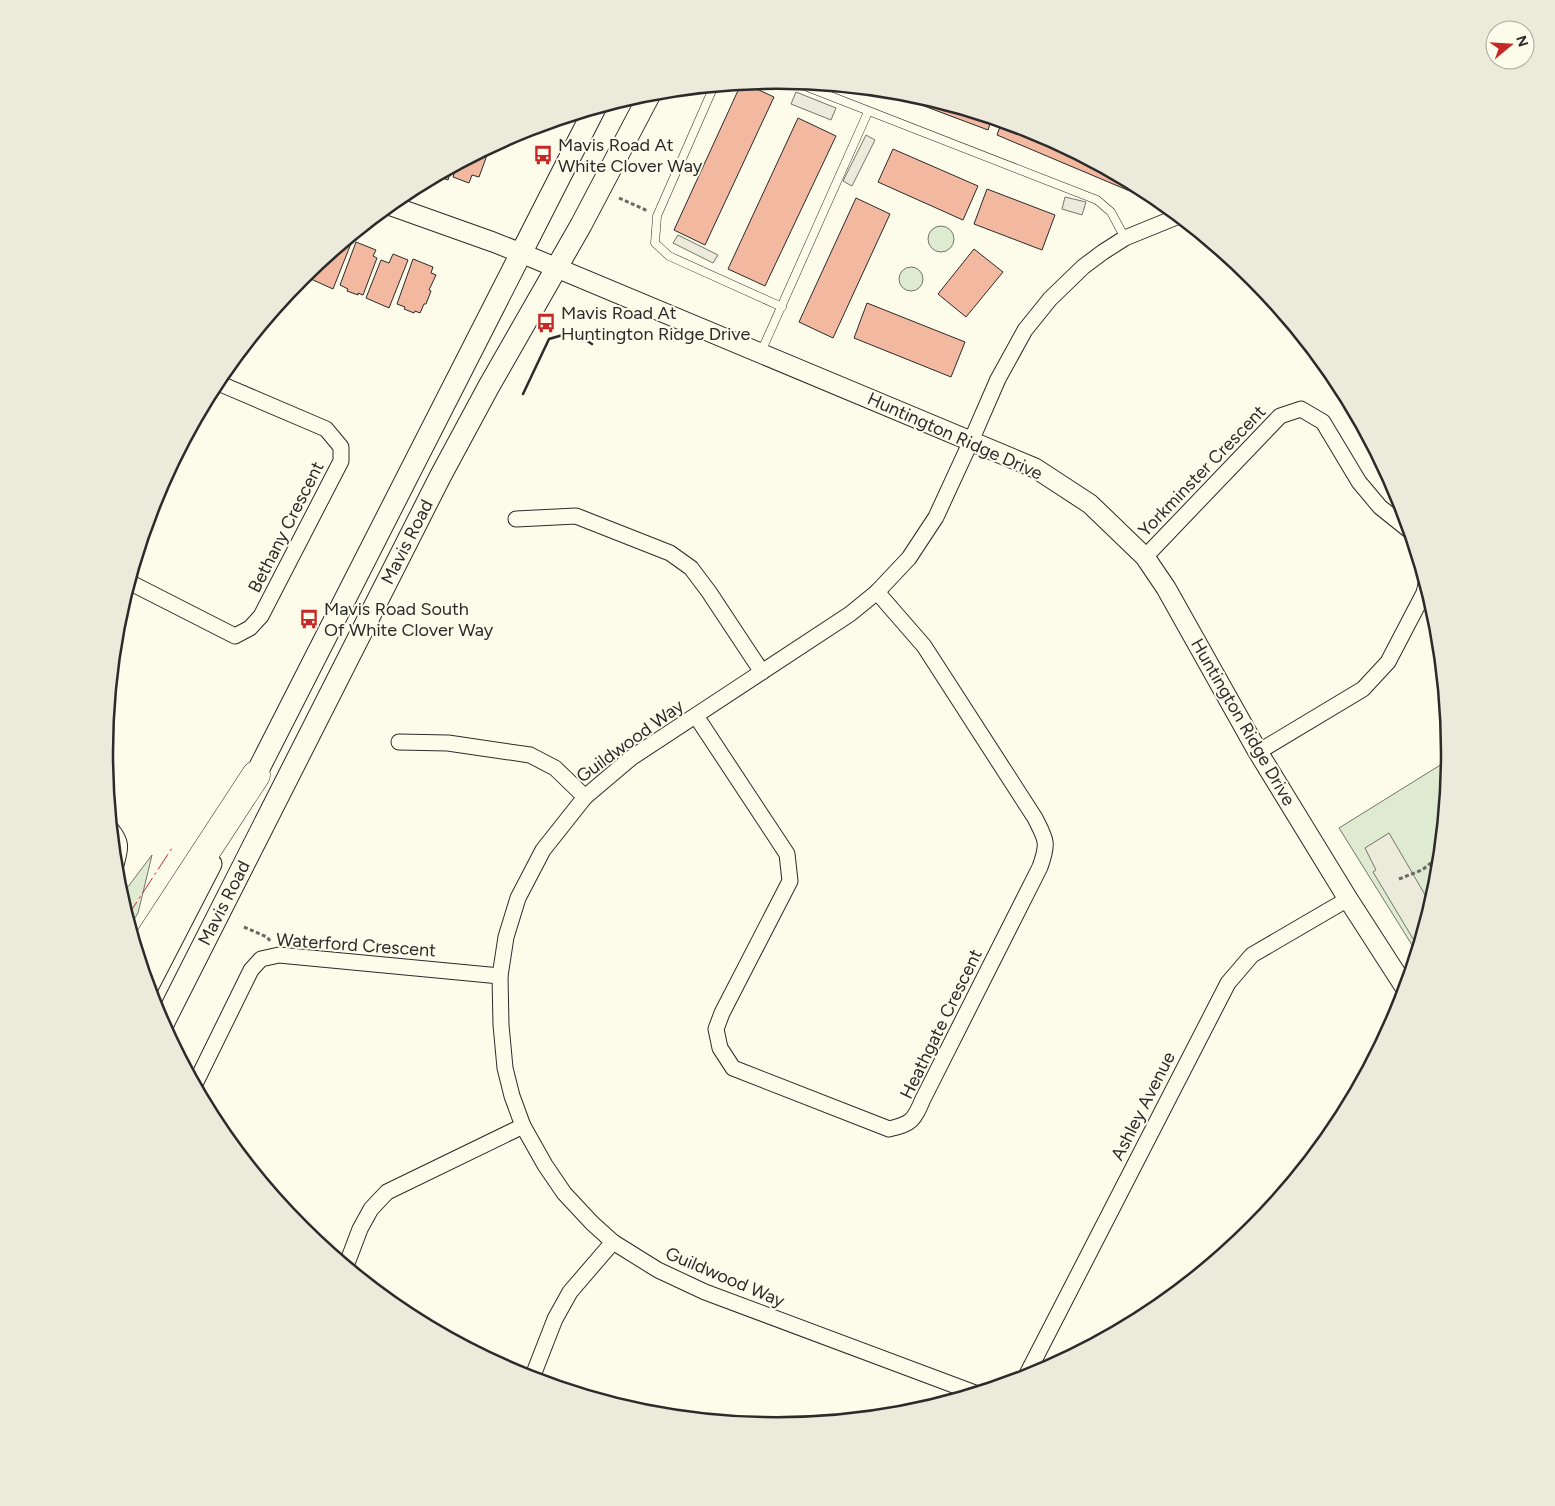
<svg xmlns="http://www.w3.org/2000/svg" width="1555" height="1506" viewBox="0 0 1555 1506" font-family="Figtree,sans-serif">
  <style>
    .green { fill: #deebd1; stroke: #74746e }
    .parking { fill: #eceadb; stroke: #74746e }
    .building { fill: #f2b8a0; stroke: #2b2b2b }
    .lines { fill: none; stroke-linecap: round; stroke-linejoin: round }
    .service-casing { stroke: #2b2b2b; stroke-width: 9 }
    .minor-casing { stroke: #2b2b2b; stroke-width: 17 }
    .tertiary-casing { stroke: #2b2b2b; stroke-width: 21 }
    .secondary-casing { stroke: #2b2b2b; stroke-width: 23 }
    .motorway-casing { stroke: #2b2b2b; stroke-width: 29 }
    .path { stroke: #6a6964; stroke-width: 3; stroke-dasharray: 4 2.5; stroke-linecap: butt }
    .service { stroke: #fdfbea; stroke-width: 8 }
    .minor { stroke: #fdfbea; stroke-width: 15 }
    .tertiary { stroke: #fdfbea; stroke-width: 19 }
    .secondary { stroke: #fdfbea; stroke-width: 21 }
    .motorway { stroke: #fdfbea; stroke-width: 28 }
    .wall { stroke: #2b2b2b; stroke-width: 2.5 }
    .power { stroke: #c62828; stroke-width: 1; stroke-dasharray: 18 4 2.5 4; stroke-linecap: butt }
    .labels { text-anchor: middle; stroke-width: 4; stroke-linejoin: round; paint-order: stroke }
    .poi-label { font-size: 18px; fill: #2b2b2b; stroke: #fdfbea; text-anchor: start }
    .street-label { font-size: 18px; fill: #2b2b2b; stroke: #fdfbea }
    .rim { fill: none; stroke: #2b2b2b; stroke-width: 2.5 }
  </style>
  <rect width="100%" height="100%" fill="#fdfbea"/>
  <!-- green -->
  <g class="green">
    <circle cx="941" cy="239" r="13"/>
    <circle cx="911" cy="279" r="12"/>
    <polygon points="1450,759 1438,885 1417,953 1339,828"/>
    <polygon points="152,855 138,913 130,926 121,896"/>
  </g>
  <!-- parking -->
  <g class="parking">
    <polygon points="796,92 836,108 831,120 791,104"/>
    <polygon points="866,135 875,140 852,186 843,181"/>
    <polygon points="1065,197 1086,202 1082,215 1062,209"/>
    <polygon points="678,235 718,255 713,263 673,243"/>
    <polygon points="1389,833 1431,905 1418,947 1373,872 1376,870 1365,848"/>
  </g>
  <!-- building -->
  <g class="building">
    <polygon points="744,83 774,97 705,245 674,230 741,84"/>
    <polygon points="884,91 909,93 992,118 988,130"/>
    <polygon points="798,118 836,136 765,286 728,269"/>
    <polygon points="1002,121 1035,131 1135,185 1132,192 997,135"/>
    <polygon points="490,147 479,177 472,175 469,183 453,177 457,165"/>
    <polygon points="893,149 978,186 963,220 878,182"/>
    <polygon points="452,167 448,180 437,176"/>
    <polygon points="987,189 1055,215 1042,250 974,224"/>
    <polygon points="856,198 890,214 833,338 799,322"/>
    <polygon points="347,240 352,241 333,289 311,279 315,266"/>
    <polygon points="356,242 376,250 373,256 377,258 363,295 358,293 358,295 347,291 348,289 340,285"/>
    <polygon points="974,249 1003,272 966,317 938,294"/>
    <polygon points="393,254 408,260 389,308 366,298 381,260 389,263"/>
    <polygon points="413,259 433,267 431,273 436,275 429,290 431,291 426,304 424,304 420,313 415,311 414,313 404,309 405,307 397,304"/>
    <polygon points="867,303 965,342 951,377 854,338"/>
  </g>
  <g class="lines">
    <defs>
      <g id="service">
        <polyline points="792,81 1097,200 1111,212 1125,238"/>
        <polyline points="714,86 657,216 655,243 669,256 782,307"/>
        <polyline points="761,352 868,112"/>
      </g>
      <g id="minor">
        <polyline points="516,519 576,516 670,553 691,568 709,592 762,672"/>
        <polyline points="1145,557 1280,416 1301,409 1323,422 1359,482 1380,507 1410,531"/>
        <polyline points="129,582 235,636 250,628 261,616 341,461 341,447 326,429 216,382"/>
        <path d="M696 716 787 854 790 881 722 1013 716 1029 720 1048 733 1068 889 1129C912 1124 914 1120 923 1099L1040 867C1049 842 1046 840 1035 818L924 646 877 592"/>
        <polyline points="399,742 448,743 530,755 555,768 585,797"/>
        <polyline points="1258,752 1363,689 1388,662 1424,593 1426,584"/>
        <path d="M112 830C123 844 120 849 116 865"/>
        <polyline points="195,1084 251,970 261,959 279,955 500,976"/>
        <polyline points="346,1266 360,1229 371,1209 387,1192 523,1126"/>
        <polyline points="532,1378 555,1319 570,1292 613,1242"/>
        <polyline points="1025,1378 1228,983 1252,955 1348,899"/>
        <polyline points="975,1393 705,1292 658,1270 613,1242 592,1223 564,1193 545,1165 523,1126 512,1096 505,1068 501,1025 500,976 506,937 518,898 543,850 585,797 631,758 850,614 877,592 909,558 936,517 971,441 998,379 1025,330 1050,299 1083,267 1103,252 1125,238 1179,216"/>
      </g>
      <polyline id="tertiary" points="389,205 493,242 521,253 1035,468 1090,504 1145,557 1166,588 1258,752 1348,899 1406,989"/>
      <g id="secondary">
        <polyline points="249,788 595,108"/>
        <polyline points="148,986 211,864"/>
        <polyline points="163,1024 441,475 489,386 581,225 651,92"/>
      </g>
      <polyline id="motorway" points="139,954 256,775"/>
    </defs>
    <!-- service casing -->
    <use href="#service" class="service-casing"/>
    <!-- minor casing -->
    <use href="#minor" class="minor-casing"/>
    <!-- tertiary casing -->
    <use href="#tertiary" class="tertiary-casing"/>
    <!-- secondary casing -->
    <use href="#secondary" class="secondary-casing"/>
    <!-- motorway casing -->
    <use href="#motorway" class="motorway-casing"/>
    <!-- path -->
    <g class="path">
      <polyline points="619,198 648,211"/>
      <polyline points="1399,879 1422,870 1440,856"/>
      <polyline points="244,927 267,937 271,942"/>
    </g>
    <!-- service -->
    <use href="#service" class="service"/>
    <!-- minor -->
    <use href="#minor" class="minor"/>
    <!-- tertiary -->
    <use href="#tertiary" class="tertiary"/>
    <!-- secondary -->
    <use href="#secondary" class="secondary"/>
    <!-- motorway -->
    <use href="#motorway" class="motorway"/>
    <!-- wall -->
    <polyline class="wall" points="523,394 549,339 573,332 592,344"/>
    <!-- power -->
    <polyline class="power" points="127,917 172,848"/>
  </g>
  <!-- icons -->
  <defs>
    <symbol id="bus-bare" viewBox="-9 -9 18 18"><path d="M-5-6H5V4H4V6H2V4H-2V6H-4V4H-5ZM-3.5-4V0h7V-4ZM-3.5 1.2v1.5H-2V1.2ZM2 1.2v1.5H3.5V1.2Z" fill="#c62828" stroke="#fdfbea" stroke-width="2.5" paint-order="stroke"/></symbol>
  </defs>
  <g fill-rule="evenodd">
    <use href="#bus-bare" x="529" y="141" width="28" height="28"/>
    <use href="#bus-bare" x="532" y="309" width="28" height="28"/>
    <use href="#bus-bare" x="295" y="605" width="28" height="28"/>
  </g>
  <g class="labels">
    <!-- poi labels -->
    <g class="poi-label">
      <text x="558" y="151">Mavis Road At<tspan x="558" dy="21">White Clover Way</tspan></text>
      <text x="561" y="319">Mavis Road At<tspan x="561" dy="21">Huntington Ridge Drive</tspan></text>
      <text x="324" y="615">Mavis Road South<tspan x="324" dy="21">Of White Clover Way</tspan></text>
    </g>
    <!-- street labels -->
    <g class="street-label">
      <text transform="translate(955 436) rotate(24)" y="6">Huntington Ridge Drive</text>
      <text transform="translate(1202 471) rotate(-46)" y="6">Yorkminster Crescent</text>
      <text transform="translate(286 527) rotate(-63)" y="6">Bethany Crescent</text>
      <text transform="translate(407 542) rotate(-63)" y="6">Mavis Road</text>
      <text transform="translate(1243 722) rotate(60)" y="6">Huntington Ridge Drive</text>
      <text transform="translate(630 741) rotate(-36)" y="6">Guildwood Way</text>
      <text transform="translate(224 903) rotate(-63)" y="6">Mavis Road</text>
      <text transform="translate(356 945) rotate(4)" y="6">Waterford Crescent</text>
      <text transform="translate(941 1024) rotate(-64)" y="6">Heathgate Crescent</text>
      <text transform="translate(1143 1106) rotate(-63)" y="6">Ashley Avenue</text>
      <text transform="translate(725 1277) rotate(23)" y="6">Guildwood Way</text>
    </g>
  </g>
  <!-- crop -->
  <path d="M0 0H1555V1506H0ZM113 753a664 664 0 1 1 1328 0a664 664 0 1 1-1328 0Z" fill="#eceadb" fill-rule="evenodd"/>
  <path class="rim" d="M113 753a664 664 0 1 1 1328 0a664 664 0 1 1-1328 0Z"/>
  <!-- north arrow -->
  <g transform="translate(1510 45) rotate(72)"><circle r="24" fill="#fdfbea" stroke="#a9a89e"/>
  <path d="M0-4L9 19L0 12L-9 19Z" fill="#c62828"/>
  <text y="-8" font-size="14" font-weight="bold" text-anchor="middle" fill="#2b2b2b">N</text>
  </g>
</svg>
